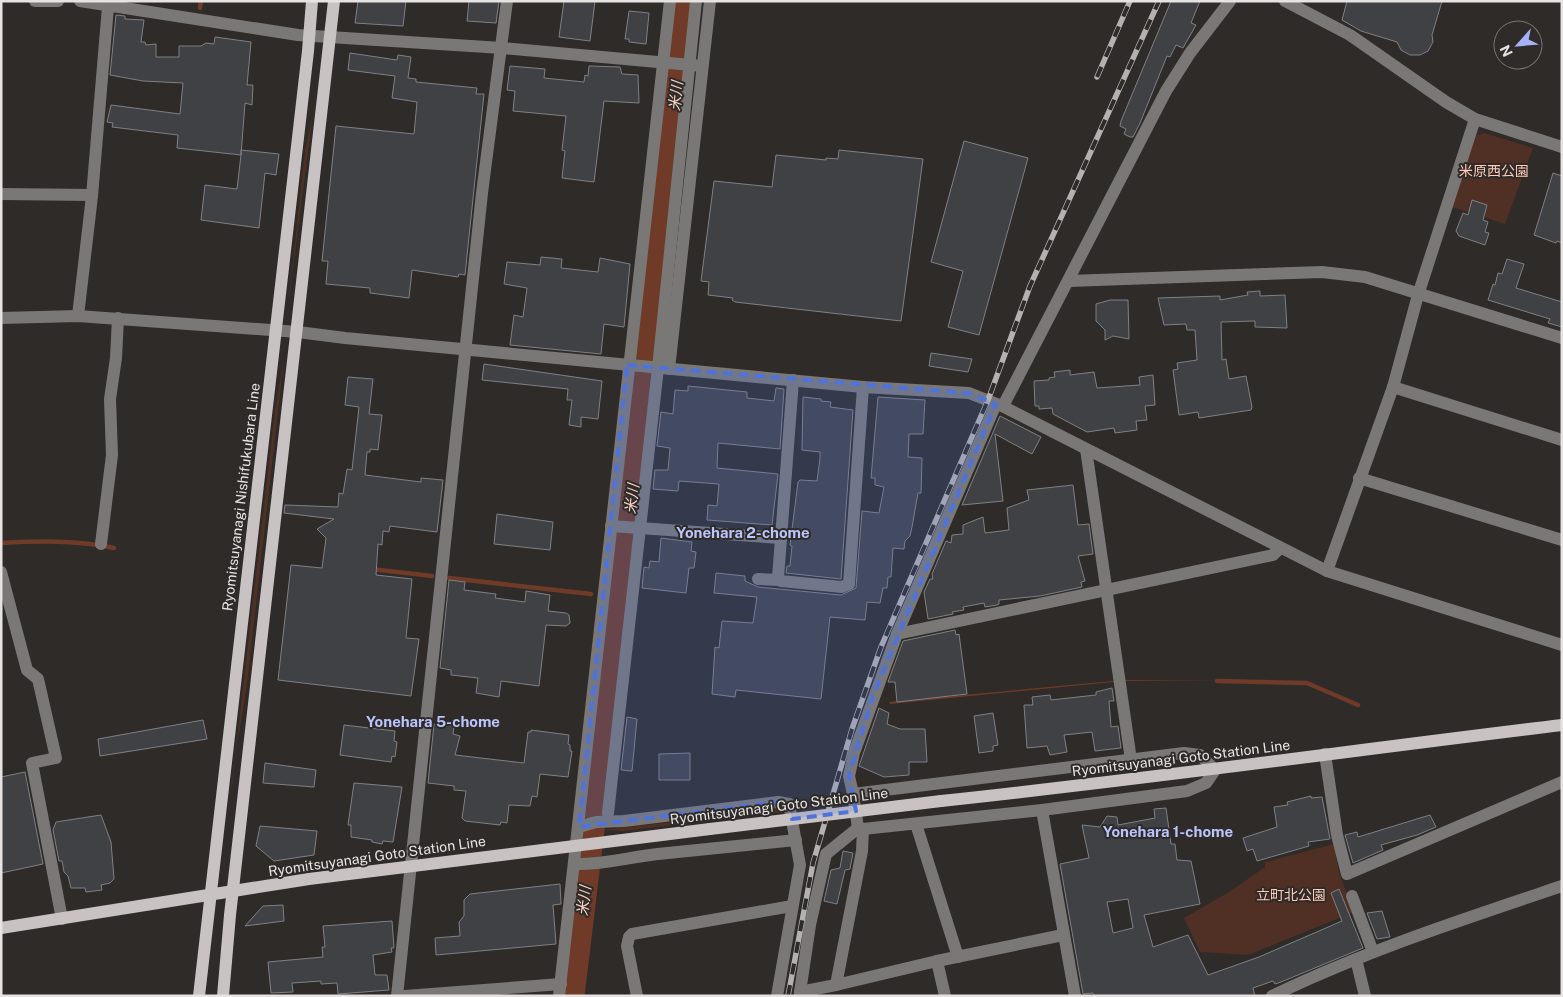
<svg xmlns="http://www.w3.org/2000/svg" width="1563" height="997" viewBox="0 0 1563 997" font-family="'Public Sans','Noto Sans JP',sans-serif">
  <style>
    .green { fill: #503024 }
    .water { fill: #6f3a27 }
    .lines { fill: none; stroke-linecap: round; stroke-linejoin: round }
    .stream { stroke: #6f3a27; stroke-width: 4.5 }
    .river { stroke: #6f3a27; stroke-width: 25 }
    .building { fill: #404145; stroke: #7f8085; fill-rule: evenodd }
    .minor { stroke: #7a7877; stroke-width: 12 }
    .major { stroke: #c8c3c2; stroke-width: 12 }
    .rail-casing { stroke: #b5b1b0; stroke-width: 5.5 }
    .rail { stroke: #2f2b29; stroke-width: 4; stroke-dasharray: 11; stroke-linecap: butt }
    .major-bridge { stroke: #c8c3c2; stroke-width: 12 }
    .marked { fill: #4f73da; fill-opacity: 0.2; stroke: #4f73da; stroke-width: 4; stroke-dasharray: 10 6; stroke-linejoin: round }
    .labels { text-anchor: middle; stroke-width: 4; stroke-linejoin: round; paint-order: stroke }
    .park-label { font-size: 14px; fill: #ffcab7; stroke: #2f2b29 }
    .street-label { font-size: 14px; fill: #e6e3e2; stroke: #2f2b29 }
    .water-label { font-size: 15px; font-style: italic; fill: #f7d3c6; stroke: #2f2b29 }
    .neighbourhood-label { font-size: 15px; font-weight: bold; fill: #bbc4fd; stroke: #2f2b29 }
  </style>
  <rect width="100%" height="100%" fill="#2f2b29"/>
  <!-- green -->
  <g class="green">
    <polygon points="320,59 288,308 305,151 312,119"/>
    <polygon points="1484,133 1533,148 1505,224 1452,207 1475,136"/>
    <polygon points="284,359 246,692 237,744 224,852 275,410"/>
    <polygon points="779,809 784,812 723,819 725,816"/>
    <polygon points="710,818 713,820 623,831 601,830"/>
    <polygon points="1334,844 1339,873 1354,912 1248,955 1200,952 1184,918 1229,892 1265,867 1265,862"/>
  </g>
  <!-- water -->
  <polygon class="water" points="1124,680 1221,681 1123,681 890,704 889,702"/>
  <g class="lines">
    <!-- stream -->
    <g class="stream">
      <polyline points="200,8 201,1"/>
      <path d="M1 543C39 541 77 540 114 548"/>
      <polyline points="371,569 432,576"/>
      <polyline points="449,578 591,594"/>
      <polyline points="1217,681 1307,683 1358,705"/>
    </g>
    <!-- river -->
    <polyline class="river" points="572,996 637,456 686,1"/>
  </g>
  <!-- building -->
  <g class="building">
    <polygon points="358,1 406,1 403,26 355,23"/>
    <polygon points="469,1 499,1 496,23 467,21"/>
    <polygon points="564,1 595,1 590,41 559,37"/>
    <polygon points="1171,1 1200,1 1191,23 1196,25 1183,48 1176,45 1170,57 1167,56 1140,123 1133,137 1130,137 1124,134 1126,129 1120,126 1121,121"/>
    <polygon points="1347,1 1442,1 1432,35 1433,42 1428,51 1420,55 1410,55 1401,50 1397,42 1361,31 1342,20"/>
    <polygon points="629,11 649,13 646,44 629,42 629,39 625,39"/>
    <polygon points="116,15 125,16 125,19 144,20 141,42 145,42 146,45 156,44 156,57 179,57 179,46 201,46 206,43 214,44 215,37 251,42 247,85 253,85 252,105 245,103 241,155 241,150 279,154 276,175 265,173 259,228 201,220 205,185 237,189 241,155 177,148 178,135 112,127 113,123 107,122 111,105 180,114 183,83 143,81 110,75"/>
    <polygon points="350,53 397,60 398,55 411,57 408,78 416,79 416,82 477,88 476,94 484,94 465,275 459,274 458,277 412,270 409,298 370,293 370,288 326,284 328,261 322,261 336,126 414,134 417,102 392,98 395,76 348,70"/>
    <polygon points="510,66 545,69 544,78 584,82 585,75 588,76 589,66 620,67 622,74 638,75 639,103 604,101 594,182 562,178 565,151 562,150 566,116 513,111 515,91 507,90"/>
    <polygon points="964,141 1028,158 979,335 948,327 963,271 931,262"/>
    <polygon points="839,150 923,159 901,321 735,302 732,300 733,298 708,295 709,282 701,281 714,181 772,187 776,155 826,160 826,158 838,159"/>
    <polygon points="1553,173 1562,176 1562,243 1557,241 1556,243 1534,235"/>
    <polygon points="1472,200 1487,205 1483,220 1488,222 1485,232 1489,233 1485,245 1459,236 1456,231 1463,213 1468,215"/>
    <polygon points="541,257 562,259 561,268 598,272 600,258 630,264 624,327 604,324 601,354 510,345 514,315 523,317 527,288 504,284 507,262 540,265"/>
    <polygon points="1507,259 1524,264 1516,288 1562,302 1562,327 1548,323 1550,319 1488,300 1493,284 1495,285 1498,273 1502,274"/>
    <polygon points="1260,291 1260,296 1285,295 1287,328 1255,327 1255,321 1221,322 1222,360 1226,359 1229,379 1246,376 1252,407 1251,410 1199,418 1198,412 1179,415 1173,370 1178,369 1177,363 1197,360 1195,330 1187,330 1186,324 1164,325 1158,298 1220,296 1220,300 1248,295 1247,292"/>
    <polygon points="1110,300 1128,300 1129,339 1113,336 1105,340 1105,330 1096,321 1096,304"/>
    <polygon points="931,353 972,359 968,372 929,366"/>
    <polygon points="484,364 602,381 598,419 581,417 581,427 569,425 572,400 567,400 568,389 482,380"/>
    <polygon points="1070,370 1070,375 1094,372 1097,388 1140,385 1139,377 1153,375 1155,405 1145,406 1147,420 1136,421 1137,430 1115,433 1114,428 1087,432 1053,414 1052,408 1039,409 1039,406 1035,406 1034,381 1049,380 1049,378 1055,377 1054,372"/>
    <polygon points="348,377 373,379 369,414 382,415 378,450 370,449 370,452 367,452 365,475 421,482 421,478 443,480 437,532 390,526 389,532 383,531 382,545 378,544 376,575 412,579 406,638 419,639 411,696 278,680 291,565 322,568 326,538 317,529 334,519 284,513 285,505 338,507 339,493 343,494 347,469 352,470 359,407 345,405"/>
    <polygon points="688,386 747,392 747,398 774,401 776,388 784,389 780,449 718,443 717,468 778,474 772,525 707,520 708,505 717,506 719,484 679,481 678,491 653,489 655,470 668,470 670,448 657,446 661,412 673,414 675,390 688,391"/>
    <polygon points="803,397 821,399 821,401 831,402 830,407 853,410 841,579 786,573 787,566 790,566 792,546 790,545 798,482 800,480 817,481 820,458 820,452 802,450"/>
    <polygon points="878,397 925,400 923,434 909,434 908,457 922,458 921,493 918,493 912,527 910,536 905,541 904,549 893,548 891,577 888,577 887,588 883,588 880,603 867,602 865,620 830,617 821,699 736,690 735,697 712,694 715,647 719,648 722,621 753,623 757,597 714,593 716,573 745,576 745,581 758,587 841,595 856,588 862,511 879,513 884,487 875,485 875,478 871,478"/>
    <polygon points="1000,416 1041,437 1032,454 995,434 1003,501 962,505"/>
    <polygon points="1073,485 1078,525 1089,524 1093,554 1078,556 1085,581 1081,582 1082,587 1040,596 999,600 999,604 997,605 985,607 984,603 963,607 964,610 952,612 953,614 928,619 924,592 930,579 933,579 932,574 946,541 951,543 952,535 963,534 963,525 983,517 985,533 1009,530 1007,508 1029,500 1027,490"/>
    <polygon points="497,514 553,522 550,550 494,544"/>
    <polygon points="661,538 692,542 691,551 696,552 694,568 689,568 686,593 642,588 644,567 649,568 650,561 659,562"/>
    <polygon points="449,580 465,582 464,590 496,594 495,598 525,602 526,591 550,595 548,611 566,613 569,615 570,623 566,626 546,625 539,686 501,681 499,697 476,693 478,678 451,675 451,670 440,668"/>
    <polygon points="955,630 956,635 959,634 967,694 897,702 895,682 888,682 903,641"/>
    <polygon points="1112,688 1114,701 1109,701 1111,727 1118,726 1121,748 1095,751 1092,732 1064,735 1067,752 1050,755 1047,746 1027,748 1024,705 1033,705 1032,697 1050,695 1051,700 1096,695 1096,692"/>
    <polygon points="879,708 889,713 887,724 900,729 925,729 927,762 909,762 909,775 884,777 859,766"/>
    <polygon points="993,713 998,745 993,746 993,751 979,753 974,716"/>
    <polygon points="627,717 637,719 632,771 621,770"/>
    <polygon points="203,720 207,739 100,756 98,739"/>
    <polygon points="434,724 454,726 453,734 460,736 455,755 524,763 528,732 531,732 531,730 569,735 568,744 570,745 570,751 572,751 568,777 540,774 537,797 532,796 530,806 509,805 507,823 501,822 500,825 465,821 462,818 466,791 454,790 454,786 428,783"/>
    <polygon points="344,725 395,731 394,741 397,742 395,757 392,756 391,762 340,755"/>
    <polygon points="690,753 690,780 659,780 659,754"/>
    <polygon points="265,763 316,770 314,787 263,783"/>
    <polygon points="25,772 43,864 1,873 1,777"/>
    <polygon points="354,783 402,787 393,842 383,841 382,844 372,842 372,840 351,837 351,825 348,825"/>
    <polygon points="1311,796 1311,798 1322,797 1330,839 1308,842 1309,846 1257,861 1253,849 1247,851 1243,838 1277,827 1274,807 1288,805 1287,802"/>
    <path d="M1166 808 1171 844H1175L1177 860 1191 861 1200 904 1144 915 1153 947 1188 935 1208 975 1259 957 1342 921 1331 893 1339 889 1363 948 1281 982 1275 984 1273 981 1253 988 1255 996H1094L1093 993 1083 994 1060 864 1089 858 1082 825 1100 827 1107 816 1117 817 1118 825 1155 818 1154 809ZM1128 899 1133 928 1113 933 1107 902Z"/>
    <polygon points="101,815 111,842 114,879 110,883 101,885 102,890 86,892 85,888 71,888 68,876 64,872 62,861 59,861 53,830 56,822"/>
    <polygon points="1430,815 1436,827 1417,835 1381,845 1383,850 1353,863 1345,835 1357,832 1358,837"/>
    <polygon points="260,826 317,831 314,855 274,861 256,846"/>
    <polygon points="843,851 853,853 850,869 845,870 837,904 824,901 831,870 840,868"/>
    <polygon points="560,884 561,904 553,905 556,944 436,955 435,938 460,936 459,922 464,916 464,900 470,894"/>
    <polygon points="283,905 284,921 245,926 263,906"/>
    <polygon points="1382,911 1390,937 1377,939 1367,913"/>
    <polygon points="392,921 394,948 391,948 392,952 373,955 375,975 387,975 389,990 338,994 337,983 321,984 321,981 292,983 293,992 271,993 268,962 323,957 322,947 325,947 323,926"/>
  </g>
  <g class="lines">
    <!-- minor -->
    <g class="minor">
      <polyline points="35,1 58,1"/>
      <polyline points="80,1 298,35 502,48 702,66"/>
      <polyline points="1285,1 1350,35 1446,102 1475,119 1562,147"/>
      <polyline points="1,194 92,195"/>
      <polyline points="1069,281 1322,272 1365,277 1562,338"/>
      <polyline points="78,316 92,196 108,7"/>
      <polyline points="1,318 78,316 298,332 345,338 863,387 969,393 1002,406 1327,571 1562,645"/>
      <polyline points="669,369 710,1"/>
      <polyline points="793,380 778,578 781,581 842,587 849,584 863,387"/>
      <polyline points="1393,387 1562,440"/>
      <polyline points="996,404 897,634 1273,555 1280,548"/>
      <polyline points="1003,406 1166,91 1190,53 1230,1"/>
      <polyline points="1086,449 1131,760"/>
      <polyline points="1359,478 1562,540"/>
      <polyline points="611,526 781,538"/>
      <polyline points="101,544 112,455 110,399 116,358 118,318"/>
      <polyline points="1327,571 1393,387 1418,295 1475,119"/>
      <polyline points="1,572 27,670 38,679 56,758 32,763 62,919"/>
      <polyline points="758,579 779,580"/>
      <polygon points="1184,753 1200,755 1215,770 1206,783 1187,791 1042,810 863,829 858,828 853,794"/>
      <polyline points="1325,754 1337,835 1347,874 1562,782"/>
      <polyline points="853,794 849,776 854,753 897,634"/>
      <polyline points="1042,810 1075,996"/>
      <polyline points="608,813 658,368 696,1"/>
      <polyline points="916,824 958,957"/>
      <polyline points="579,827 596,822 624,821 778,802 789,804 800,865 777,996"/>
      <path d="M574 864C604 865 629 857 658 854 704 849 750 845 796 840"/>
      <polyline points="1352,896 1373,952"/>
      <polyline points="1356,959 1365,996"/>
      <polyline points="937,961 1063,935"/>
      <polyline points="836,985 937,961 945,996"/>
      <polyline points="800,992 810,925 826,854 858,828"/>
      <polyline points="397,996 482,193 507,1"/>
      <polyline points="405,996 561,984"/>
      <path d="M559 996C599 665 630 332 670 1"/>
      <polyline points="637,996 627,946 629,937 632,934 792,906"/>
      <polyline points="800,996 800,992 836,985 862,851 863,829"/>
      <path d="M1272 996C1365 951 1464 919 1562 886"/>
    </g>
    <!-- major -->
    <g class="major">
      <path d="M941 801C1149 779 1355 750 1562 725"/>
      <polyline points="1,928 309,879 710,829"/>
      <polyline points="199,996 308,51 312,1"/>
      <polyline points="223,996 230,915 334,1"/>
    </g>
    <defs>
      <g id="rail">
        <polyline points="1097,77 1130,1"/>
        <polyline points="788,996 813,863 852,729 881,647 988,400 1030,286 1159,1"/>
      </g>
    </defs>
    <!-- rail casing -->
    <use href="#rail" class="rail-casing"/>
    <!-- rail -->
    <use href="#rail" class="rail"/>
    <!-- major-bridge -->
    <polyline class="major-bridge" points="710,829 941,801"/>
  </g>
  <!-- marked area -->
  <path class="marked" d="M627 365 969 393 996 404 873 696 849 776 856 811 792 819 789 804 778 802 579 827Z"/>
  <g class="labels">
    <!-- park labels -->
    <g class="park-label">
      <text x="1494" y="176">米原西公園</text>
      <text x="1291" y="900">立町北公園</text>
    </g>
    <!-- street labels -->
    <g class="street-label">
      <text transform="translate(241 497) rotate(-83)" y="5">Ryomitsuyanagi Nishifukubara Line</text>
      <text transform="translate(1181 758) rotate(-7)" y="5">Ryomitsuyanagi Goto Station Line</text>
      <text transform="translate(779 806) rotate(-7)" y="5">Ryomitsuyanagi Goto Station Line</text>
      <text transform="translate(377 856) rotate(-8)" y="5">Ryomitsuyanagi Goto Station Line</text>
    </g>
    <!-- water labels -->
    <g class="water-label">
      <text transform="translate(676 96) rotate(-84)" y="5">米川</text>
      <text transform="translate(632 499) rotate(-83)" y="5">米川</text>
      <text transform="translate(584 901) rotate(-83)" y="5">米川</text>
    </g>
    <!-- neighbourhood labels -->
    <g class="neighbourhood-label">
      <text x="743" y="538">Yonehara 2-chome</text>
      <text x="433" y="727">Yonehara 5-chome</text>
      <text x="1168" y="837">Yonehara 1-chome</text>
    </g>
  </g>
  <!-- border -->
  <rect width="1563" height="997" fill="none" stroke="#e6e3e2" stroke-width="5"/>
  <!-- north arrow -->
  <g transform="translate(1518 45) rotate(243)"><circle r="24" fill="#2f2b29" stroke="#787573"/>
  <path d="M0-4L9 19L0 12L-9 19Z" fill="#a6b1fc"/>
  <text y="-8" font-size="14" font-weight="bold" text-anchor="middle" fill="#e6e3e2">N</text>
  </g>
</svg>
